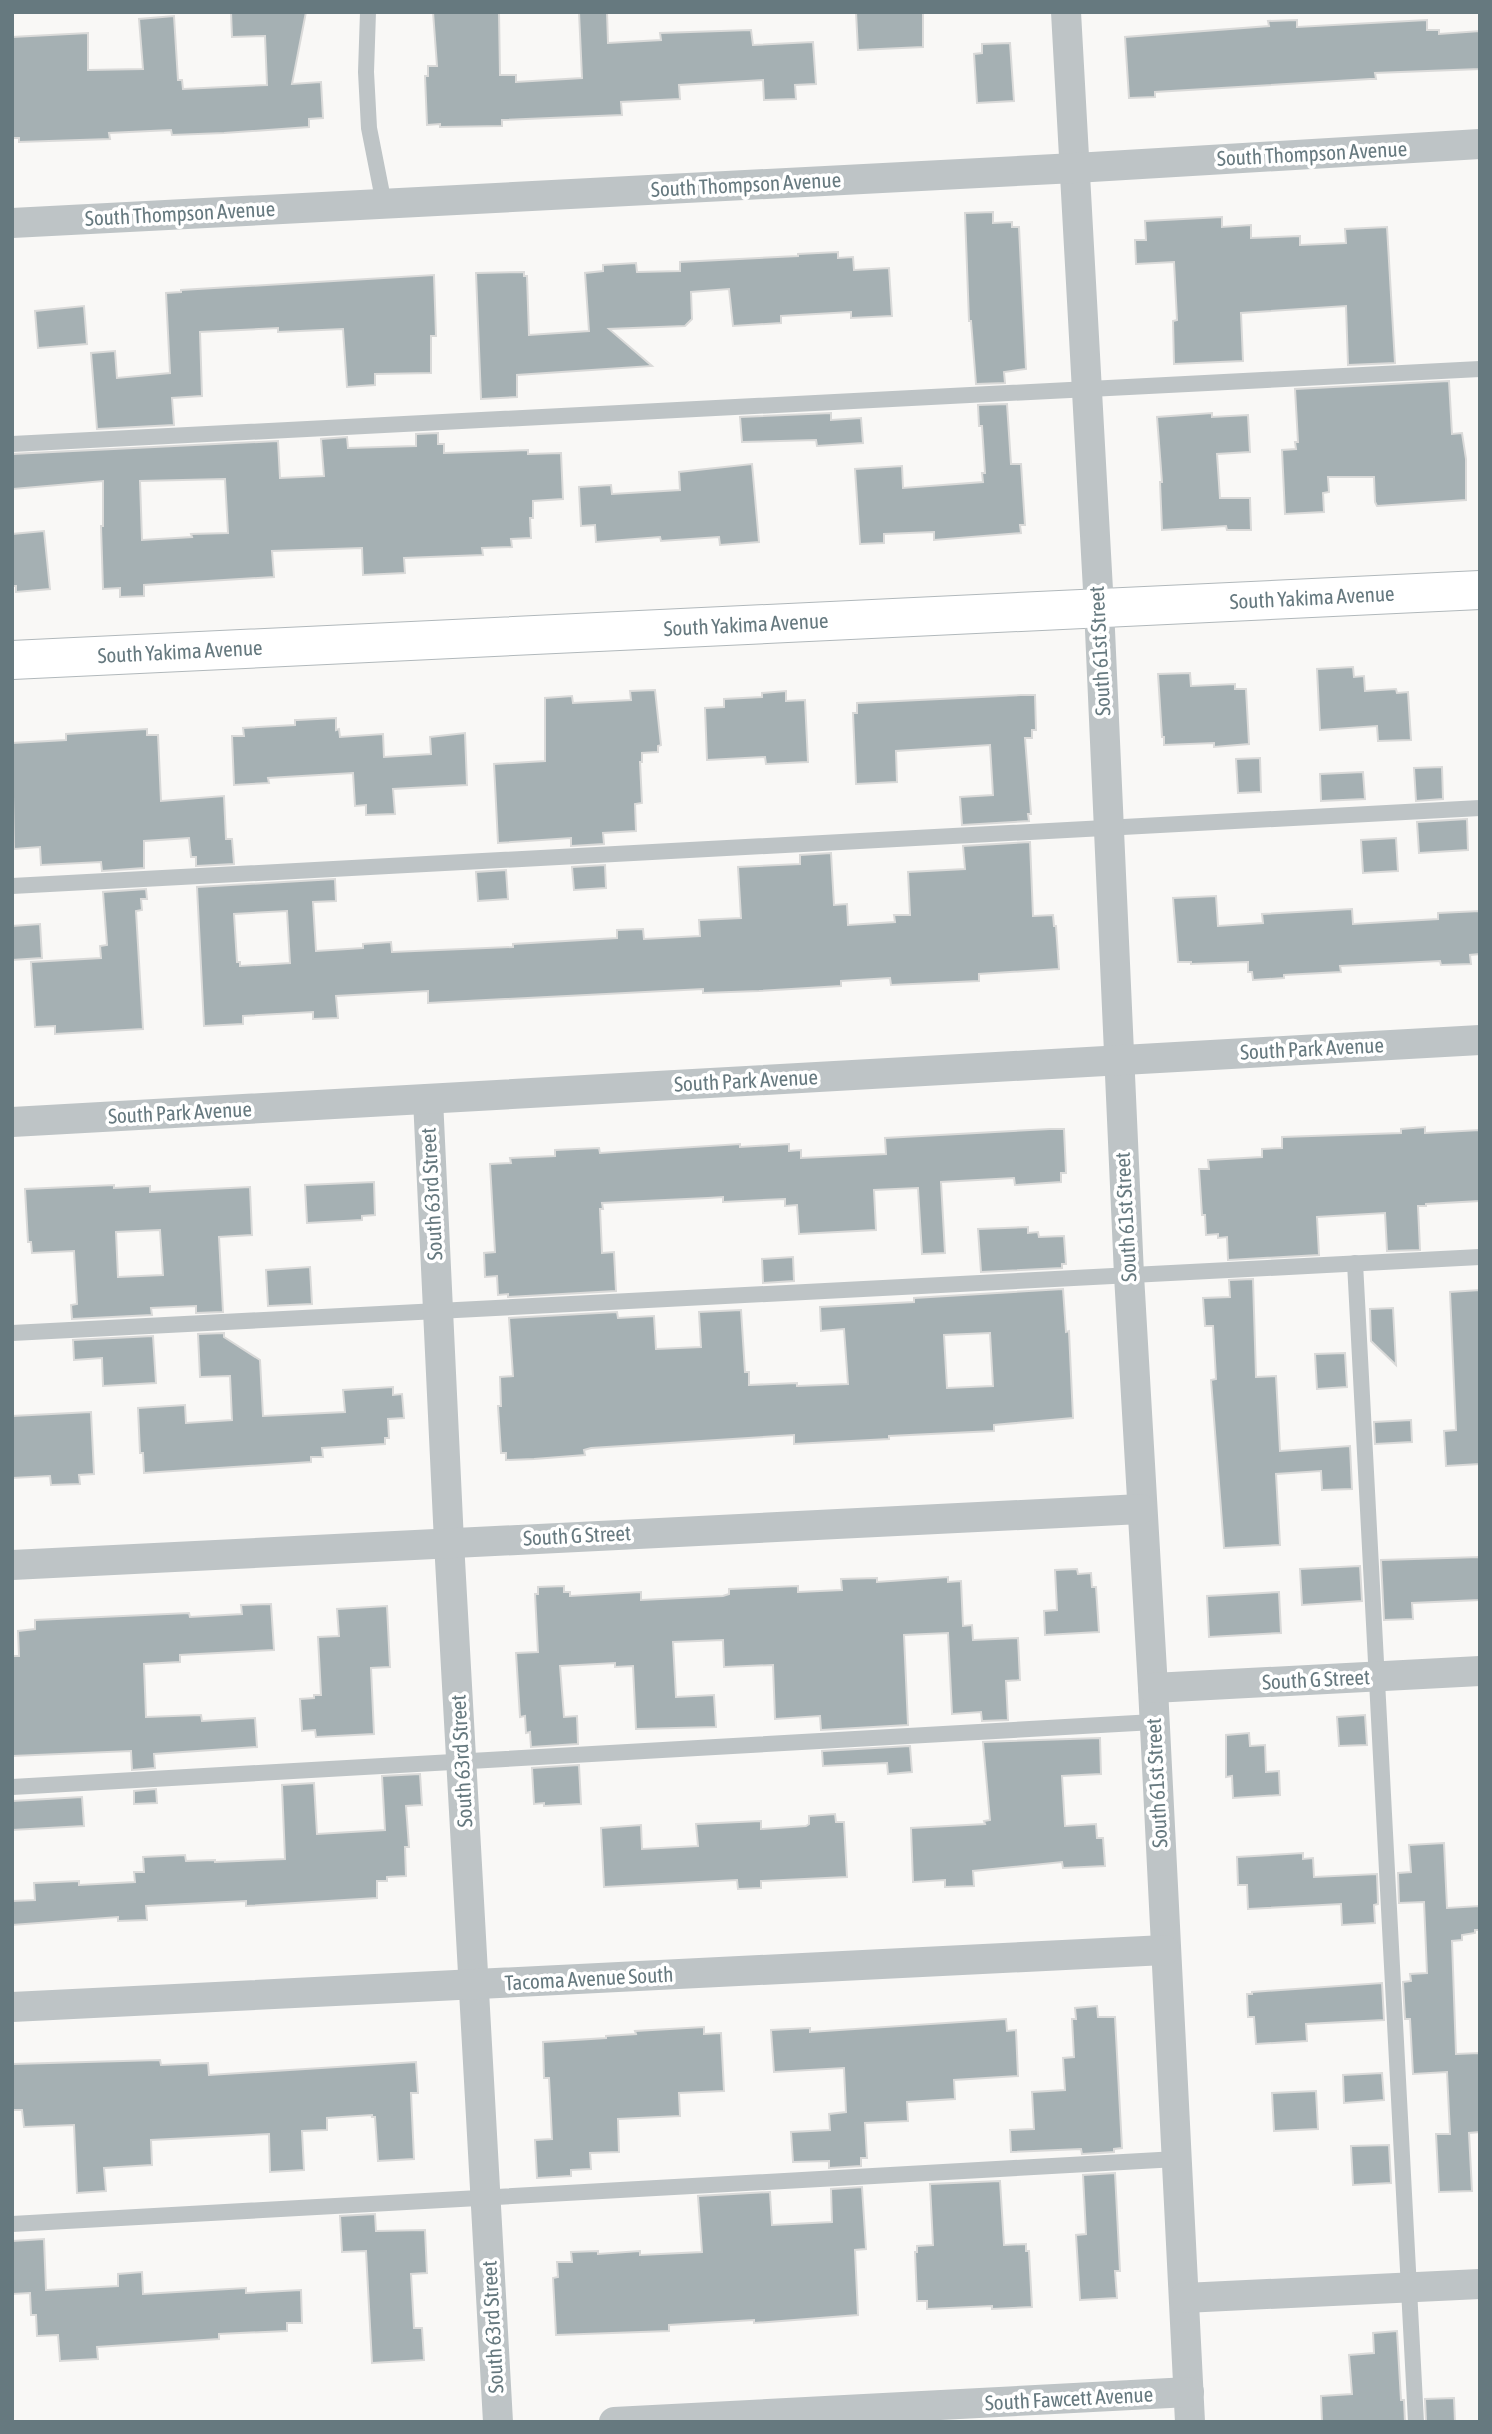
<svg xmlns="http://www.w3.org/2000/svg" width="1492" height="2434" viewBox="0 0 1492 2434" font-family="'Asap Condensed',sans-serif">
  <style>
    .building { fill: #a5b0b3; stroke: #dadad9; stroke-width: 2; fill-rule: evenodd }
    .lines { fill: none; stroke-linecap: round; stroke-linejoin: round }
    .secondary-casing { stroke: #b1b8bb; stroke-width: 40 }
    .lane { stroke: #bec4c6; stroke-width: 16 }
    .street { stroke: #bec4c6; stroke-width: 30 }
    .secondary { stroke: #fff; stroke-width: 38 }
    .labels { text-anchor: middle; stroke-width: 7; stroke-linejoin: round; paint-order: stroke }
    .street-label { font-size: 21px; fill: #66797f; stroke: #fff }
  </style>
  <rect width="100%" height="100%" fill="#f9f8f6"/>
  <!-- building -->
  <g class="building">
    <polygon points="231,12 306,12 292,84 321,82 323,118 309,119 309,127 224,133 172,135 171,130 109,133 110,139 19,142 19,138 12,138 12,37 88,33 88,70 143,69 139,19 174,16 178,80 182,80 183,89 267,85 265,36 232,37"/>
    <polygon points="433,12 499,12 500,75 516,75 516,82 582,78 579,12 607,12 608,43 661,40 660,33 751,30 753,45 813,42 816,84 795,85 796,99 764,100 763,80 679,85 680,99 621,102 622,115 502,120 502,126 440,127 440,124 427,125 425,76 428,76 428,66 437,66"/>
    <polygon points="856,12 923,12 923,47 858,50"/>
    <polygon points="1297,20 1297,27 1427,20 1427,30 1439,30 1439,34 1480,31 1480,69 1375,73 1376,79 1370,79 1155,92 1155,97 1129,98 1125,37 1269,26 1268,21"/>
    <polygon points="1010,43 1014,101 977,103 974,54 982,53 982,44"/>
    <polygon points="993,212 993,223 1012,222 1012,227 1019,227 1026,369 1004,372 1005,383 976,384 971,321 969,321 965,213"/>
    <polygon points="1222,217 1222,227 1251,225 1251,238 1300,236 1300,245 1346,243 1345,229 1387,227 1395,363 1348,365 1346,306 1241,313 1243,361 1174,364 1173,321 1177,320 1174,262 1136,264 1135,240 1146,240 1145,221"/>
    <polygon points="838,252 838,258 853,257 854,270 889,268 892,316 851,318 851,312 781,316 781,323 733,326 729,289 691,292 692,319 685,326 609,329 652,366 517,375 517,397 481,399 476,273 524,272 524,276 527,276 529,335 589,331 585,273 603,271 603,265 636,263 637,272 680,271 680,262 798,256 798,254"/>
    <polygon points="434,275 436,336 431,336 431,373 375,374 375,385 347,387 343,329 278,332 278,328 200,332 202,396 172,398 174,425 97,429 91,353 115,351 117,378 170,373 166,293 181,292 181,290"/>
    <polygon points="84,306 87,344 38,348 35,311"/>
    <polygon points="1449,381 1452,434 1462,433 1466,459 1466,500 1377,506 1375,502 1374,477 1328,477 1329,492 1323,493 1324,512 1285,514 1282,450 1296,449 1295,442 1298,442 1295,389"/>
    <polygon points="1007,404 1011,464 1021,464 1025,525 1020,525 1021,533 934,540 934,532 884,534 884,543 860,544 855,469 902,466 903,488 983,482 982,473 985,473 982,426 979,426 978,405"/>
    <polygon points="831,413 831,420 861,418 863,443 817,446 816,440 742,442 740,417"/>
    <polygon points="1212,413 1212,417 1248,415 1250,452 1217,454 1220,498 1250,498 1251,530 1227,530 1226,526 1162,530 1160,482 1162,482 1157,417"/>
    <path d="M438 433V444H444V453L528 450V454L561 453 563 499 533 501V518H530L531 538 511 539 512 547 482 548 483 555 404 558 405 573 363 575 362 548 272 551 274 577 144 585V596L120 597V588L103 589 101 526H103V481L13 489 12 454 278 441 280 478 324 476 321 439 347 437 348 448 416 446V434ZM225 479 228 533 191 534 192 537 142 540 140 481Z"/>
    <polygon points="752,464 759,542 720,545 719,537 661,541 660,537 596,542 595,525 581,526 579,487 611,485 612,494 680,490 679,472"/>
    <polygon points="44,531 50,589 16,592 16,586 12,586 12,534"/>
    <polygon points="1353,667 1354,677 1364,676 1365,691 1396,689 1397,693 1408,692 1411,740 1378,741 1377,726 1320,730 1317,669"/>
    <polygon points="1190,673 1191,686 1235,684 1235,689 1246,689 1249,744 1214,747 1214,743 1164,745 1164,737 1162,737 1158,674"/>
    <polygon points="655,690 661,745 658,746 658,752 642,753 642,762 640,762 642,803 635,804 636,831 603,833 604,844 571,846 571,838 498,843 494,764 545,761 545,698 572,696 573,703 631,700 630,691"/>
    <polygon points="786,691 786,701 805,700 808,762 766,764 765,757 707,760 705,708 724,707 724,699 762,697 762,693"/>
    <polygon points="1021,695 1035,695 1036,730 1032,730 1032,738 1025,738 1031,814 1028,814 1029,821 962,825 960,797 993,795 990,745 896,751 897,782 856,784 853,713 857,713 857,703"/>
    <polygon points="336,718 336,730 339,729 340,737 383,734 384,757 431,754 430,737 465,733 467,785 393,789 395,814 366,815 366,805 355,806 353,773 268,778 269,783 234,785 232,736 244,736 243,728 295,725 295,720 298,720"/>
    <polygon points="147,729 147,735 158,735 161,801 224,796 226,839 232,839 234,864 196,866 196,857 191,857 189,838 144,841 144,868 102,871 101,862 41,865 40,847 14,849 12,743 66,740 66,734"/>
    <polygon points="1260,758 1261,792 1238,793 1236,759"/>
    <polygon points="1442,767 1443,799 1416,801 1414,768"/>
    <polygon points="1363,772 1365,799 1321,801 1320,774"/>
    <polygon points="1467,819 1468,850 1419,853 1417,822"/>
    <polygon points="1396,838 1398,871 1363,873 1361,840"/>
    <path d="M1030 842 1033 916 1053 915 1054 926H1056L1059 969 979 974V981L891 985 890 978 841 981V986L759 991 703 993V989L428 1003V991L336 996 338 1018 313 1019V1012L243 1016V1024L204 1026 197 887 335 879 336 901 313 902 316 951 363 948V944L391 942 392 952 513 947V944L617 938V930L643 929 644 939 700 936 699 920 741 918 738 867 800 864V855L831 853 834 905 847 904 848 925 895 922 894 915H910L908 872 965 869 963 846ZM287 911 290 963 240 966V962H237L234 914Z"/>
    <polygon points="605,865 606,888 574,890 572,867"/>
    <polygon points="506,870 508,899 478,901 476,872"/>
    <polygon points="146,889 147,899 141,899 142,910 136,911 143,1029 55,1034 55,1026 35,1027 31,962 101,958 100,946 107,945 103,892"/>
    <polygon points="1216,896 1218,926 1263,923 1262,914 1352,909 1353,924 1438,919 1438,913 1480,911 1480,954 1470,955 1471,964 1441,965 1440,961 1340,966 1341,972 1284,975 1284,978 1253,980 1252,972 1248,972 1248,962 1191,964 1191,962 1178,962 1173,898"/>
    <polygon points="40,924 42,958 12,960 12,926"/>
    <polygon points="1425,1127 1425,1133 1480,1130 1480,1201 1426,1204 1426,1206 1418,1206 1420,1250 1387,1251 1385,1213 1317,1217 1319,1255 1228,1260 1227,1237 1218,1238 1218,1234 1206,1235 1205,1215 1202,1215 1199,1169 1209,1169 1208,1160 1262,1157 1262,1149 1282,1148 1282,1137 1401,1133 1401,1129"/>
    <polygon points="1050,1129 1064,1129 1066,1173 1061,1173 1061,1182 1015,1185 1014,1178 941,1182 945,1253 922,1254 918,1188 874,1190 876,1230 799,1234 797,1205 785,1206 785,1199 723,1202 723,1197 708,1198 602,1203 603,1209 600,1209 602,1253 614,1252 616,1291 508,1297 508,1294 498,1295 497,1276 485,1277 484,1253 495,1252 490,1164 511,1163 510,1158 555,1156 555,1150 599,1148 600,1153 740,1144 740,1147 789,1144 789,1151 801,1150 801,1158 886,1154 885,1138"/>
    <polygon points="374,1182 375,1215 362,1216 362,1220 307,1223 305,1185"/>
    <path d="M114 1185V1188L150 1186V1192L250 1187 252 1235 219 1237 223 1312 196 1313V1306L151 1308 152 1315 72 1319 71 1305 77 1304 74 1251 32 1253 31 1242H28L25 1189ZM160 1230 163 1275 118 1277 116 1232Z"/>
    <polygon points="1028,1227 1028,1233 1038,1232 1039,1237 1064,1236 1066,1264 1062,1264 1062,1268 981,1272 978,1229"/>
    <polygon points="793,1257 794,1281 763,1283 762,1259"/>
    <polygon points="310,1267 312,1304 268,1306 266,1270"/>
    <polygon points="1253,1279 1256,1377 1276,1376 1280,1451 1350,1446 1352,1489 1322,1490 1321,1471 1276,1474 1280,1545 1224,1548 1211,1380 1216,1379 1213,1326 1205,1326 1203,1298 1230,1297 1229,1280"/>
    <path d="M1063 1289 1066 1332 1069 1331 1073 1418 994 1425V1431L889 1436V1439L794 1444V1435L591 1448 584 1450 585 1455 534 1459 506 1460V1453H501L498 1406H501L500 1377 513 1376 509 1318 617 1312 618 1318 654 1316 656 1349 701 1347 699 1312 741 1310 745 1372H749V1385L797 1383V1386L848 1384 844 1329 821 1331 820 1307 914 1302V1298ZM990 1333 993 1386 947 1388 944 1335Z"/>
    <polygon points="1480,1290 1480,1464 1446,1466 1444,1431 1456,1430 1450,1292"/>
    <polygon points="1393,1308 1396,1365 1371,1341 1370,1309"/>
    <polygon points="224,1333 224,1337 260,1360 263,1416 345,1412 343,1390 393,1387 393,1395 402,1394 404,1418 388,1419 389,1438 385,1438 385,1444 322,1448 323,1457 311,1457 311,1462 144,1473 143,1453 140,1453 138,1408 185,1405 186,1423 232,1420 230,1376 200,1377 198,1334"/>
    <polygon points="153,1336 156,1383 103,1386 102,1358 74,1360 73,1340"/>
    <polygon points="1345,1353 1347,1387 1317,1389 1315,1354"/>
    <polygon points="91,1412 94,1474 79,1475 80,1484 51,1485 50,1476 12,1478 12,1416"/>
    <polygon points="1411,1420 1412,1442 1375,1444 1374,1422"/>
    <polygon points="1480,1557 1480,1600 1412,1603 1413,1619 1384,1620 1381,1560"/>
    <polygon points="1360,1566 1362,1601 1302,1605 1300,1569"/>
    <polygon points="1077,1569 1078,1574 1091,1573 1092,1587 1096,1587 1099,1632 1045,1635 1044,1611 1057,1610 1055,1570"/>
    <polygon points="948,1577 948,1582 961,1581 963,1626 972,1625 973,1640 1018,1638 1020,1680 1006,1681 1008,1720 982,1721 981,1712 952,1714 948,1633 904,1635 908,1725 821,1730 820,1716 775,1719 773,1665 724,1667 723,1640 673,1642 676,1697 714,1695 716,1727 636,1729 633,1666 615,1667 615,1663 560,1666 564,1717 577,1716 578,1744 531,1747 530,1732 526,1733 525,1716 520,1717 516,1653 538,1652 535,1594 538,1594 538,1587 564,1586 564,1592 570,1592 570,1596 641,1592 641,1600 723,1596 729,1594 729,1589 798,1586 798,1592 842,1590 841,1579 877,1578 877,1582"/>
    <polygon points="1279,1592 1281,1633 1209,1637 1207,1596"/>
    <polygon points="271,1604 274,1650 180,1655 180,1662 144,1664 146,1717 201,1715 202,1721 255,1718 257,1747 154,1754 155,1768 132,1770 131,1751 12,1756 12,1656 19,1656 18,1631 35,1629 35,1620 189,1613 190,1617 242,1614 241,1605"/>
    <polygon points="387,1606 390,1667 371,1668 374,1734 316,1737 315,1730 302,1731 300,1699 314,1698 314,1695 321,1695 318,1637 339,1636 337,1609"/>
    <polygon points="1365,1715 1367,1745 1339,1746 1337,1717"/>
    <polygon points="1249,1733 1250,1746 1265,1745 1266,1772 1279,1771 1280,1795 1233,1798 1232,1776 1226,1777 1226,1735"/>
    <polygon points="1100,1738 1101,1774 1062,1776 1065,1826 1096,1824 1097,1838 1103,1838 1105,1866 1063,1868 1062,1862 973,1871 974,1886 945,1887 945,1880 913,1882 911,1828 985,1824 984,1821 990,1820 983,1742"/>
    <polygon points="910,1746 912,1772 888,1774 887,1763 823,1766 822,1751"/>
    <polygon points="579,1765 581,1804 544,1806 544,1803 534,1804 532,1768"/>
    <polygon points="420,1774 422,1805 406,1806 409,1847 405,1847 406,1876 387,1877 387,1881 377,1881 377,1898 246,1906 246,1901 146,1906 147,1920 118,1921 118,1917 12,1925 12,1901 35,1900 34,1883 79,1881 79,1885 135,1882 134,1872 144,1872 143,1857 185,1855 186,1861 215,1860 215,1862 285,1859 282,1785 314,1783 317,1834 385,1830 382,1776"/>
    <polygon points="156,1789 157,1803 134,1804 134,1791"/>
    <polygon points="82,1797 84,1826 12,1830 12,1801"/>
    <polygon points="835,1814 836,1822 844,1822 847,1877 761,1881 761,1888 738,1889 737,1880 604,1887 601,1828 641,1825 642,1849 698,1846 696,1824 761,1821 761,1829 806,1826 809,1824 809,1816"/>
    <polygon points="1444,1843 1447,1908 1480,1906 1480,1930 1475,1930 1475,1933 1462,1935 1462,1940 1452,1941 1456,2054 1480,2053 1480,2132 1469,2133 1472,2191 1439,2192 1436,2134 1450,2134 1447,2072 1413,2074 1410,2019 1405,2019 1403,1982 1411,1981 1410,1974 1427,1973 1424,1902 1399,1903 1398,1873 1411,1872 1409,1845"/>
    <polygon points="1303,1853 1303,1859 1313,1858 1314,1877 1377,1874 1378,1904 1374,1905 1375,1923 1342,1925 1341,1904 1248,1909 1247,1885 1238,1885 1237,1857"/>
    <polygon points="1382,1983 1384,2020 1306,2024 1307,2041 1256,2044 1254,2017 1248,2017 1247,1994 1252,1994 1252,1992"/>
    <polygon points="1097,2006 1098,2017 1115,2017 1122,2148 1114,2149 1114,2152 1082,2154 1081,2149 1011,2152 1010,2130 1034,2129 1032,2092 1065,2090 1063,2058 1074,2057 1072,2019 1076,2019 1075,2008"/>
    <polygon points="1006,2019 1007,2031 1016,2030 1018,2076 954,2080 955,2099 907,2102 908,2121 865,2123 867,2158 861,2158 861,2166 829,2168 829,2161 793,2162 791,2132 830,2130 829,2114 846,2112 844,2068 774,2072 771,2030 810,2028 810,2032"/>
    <polygon points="704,2027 704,2034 721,2033 724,2091 679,2093 680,2116 618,2119 619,2152 590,2153 591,2169 571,2170 571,2176 537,2178 535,2140 552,2139 549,2078 544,2078 543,2042 606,2038 606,2036 636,2034 635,2031"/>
    <polygon points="160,2060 161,2065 208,2063 209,2075 416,2062 418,2093 411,2093 414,2159 378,2161 375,2117 372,2117 372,2115 327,2118 327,2130 302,2131 304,2170 270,2172 269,2134 151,2140 152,2165 104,2168 106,2191 77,2193 74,2125 24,2127 22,2110 12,2110 12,2064"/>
    <polygon points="1382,2073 1384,2100 1344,2103 1343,2075"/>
    <polygon points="1316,2091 1318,2129 1274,2131 1272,2093"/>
    <polygon points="1389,2145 1391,2183 1353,2185 1351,2146"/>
    <polygon points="1115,2173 1120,2271 1115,2271 1117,2298 1080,2300 1076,2235 1086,2234 1083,2175"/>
    <polygon points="1000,2181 1004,2245 1026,2244 1026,2251 1029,2251 1032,2307 992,2309 992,2306 927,2309 927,2301 917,2301 915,2252 917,2252 917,2246 933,2245 930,2184"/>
    <polygon points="862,2187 866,2249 855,2250 858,2315 754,2323 754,2320 669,2325 669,2331 556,2335 553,2278 558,2277 557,2262 572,2262 571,2252 598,2251 598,2254 640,2251 640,2255 702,2252 698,2196 770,2192 772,2225 832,2222 831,2189"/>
    <polygon points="375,2214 376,2231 425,2230 427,2273 411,2274 414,2328 422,2328 424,2360 372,2363 366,2251 342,2252 340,2216"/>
    <polygon points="44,2239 46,2290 118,2286 118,2274 142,2272 143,2294 246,2288 246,2293 301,2290 302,2323 287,2323 287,2331 219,2334 219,2339 97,2347 98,2359 60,2361 58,2335 37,2336 36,2315 31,2315 30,2293 12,2294 12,2241"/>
    <polygon points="1397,2331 1401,2400 1404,2400 1405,2422 1322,2422 1321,2396 1352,2394 1349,2355 1374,2353 1373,2333"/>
    <polygon points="1454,2398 1455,2422 1426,2422 1425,2399"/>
  </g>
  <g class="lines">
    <defs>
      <polyline id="secondary" points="12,660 1480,590"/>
    </defs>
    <!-- secondary casing -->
    <use href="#secondary" class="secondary-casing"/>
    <!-- lane -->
    <g class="lane">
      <polyline points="368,12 366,72 369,128 384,204"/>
      <polyline points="12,444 1480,369"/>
      <polyline points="12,886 1480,808"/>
      <polyline points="1355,1263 1416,2422"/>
      <polyline points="12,1333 1480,1257"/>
      <polyline points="12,1787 1154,1722"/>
      <polyline points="12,2224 1177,2159"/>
    </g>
    <!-- street -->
    <g class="street">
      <polyline points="1066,12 1099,608 1129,1275 1153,1688 1190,2422"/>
      <polyline points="12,223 1075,168 1480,144"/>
      <polyline points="428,1099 449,1542 498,2422"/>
      <polyline points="12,1122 1480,1040"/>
      <polyline points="12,1565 1141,1509"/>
      <polyline points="1153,1688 1480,1671"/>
      <polyline points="12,2007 1165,1950"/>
      <polyline points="1184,2298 1480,2284"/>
      <polyline points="614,2422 1189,2392"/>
    </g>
    <!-- secondary -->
    <use href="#secondary" class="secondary"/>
  </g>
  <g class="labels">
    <!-- street labels -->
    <g class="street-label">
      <text transform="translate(1312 154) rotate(-3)" y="7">South Thompson Avenue</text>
      <text transform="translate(746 185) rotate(-3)" y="7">South Thompson Avenue</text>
      <text transform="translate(180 214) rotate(-3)" y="7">South Thompson Avenue</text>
      <text transform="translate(1312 598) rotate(-3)" y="7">South Yakima Avenue</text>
      <text transform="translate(746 625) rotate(-3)" y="7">South Yakima Avenue</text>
      <text transform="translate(1100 651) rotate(-93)" y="7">South 61st Street</text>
      <text transform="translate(180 652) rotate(-3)" y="7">South Yakima Avenue</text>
      <text transform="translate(1312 1049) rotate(-3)" y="7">South Park Avenue</text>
      <text transform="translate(746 1081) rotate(-3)" y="7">South Park Avenue</text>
      <text transform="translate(180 1113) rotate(-3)" y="7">South Park Avenue</text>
      <text transform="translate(432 1194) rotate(-93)" y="7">South 63rd Street</text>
      <text transform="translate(1126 1217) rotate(-93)" y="7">South 61st Street</text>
      <text transform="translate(577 1536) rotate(-3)" y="7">South G Street</text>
      <text transform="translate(1316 1680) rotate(-3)" y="7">South G Street</text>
      <text transform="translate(462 1761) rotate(-93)" y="7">South 63rd Street</text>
      <text transform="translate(1157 1783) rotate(-93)" y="7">South 61st Street</text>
      <text transform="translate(589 1979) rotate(-3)" y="7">Tacoma Avenue South</text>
      <text transform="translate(493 2327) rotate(-93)" y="7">South 63rd Street</text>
      <text transform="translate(1069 2399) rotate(-3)" y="7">South Fawcett Avenue</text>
    </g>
  </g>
  <!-- border -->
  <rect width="1492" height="2434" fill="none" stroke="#66797f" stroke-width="28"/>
</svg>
